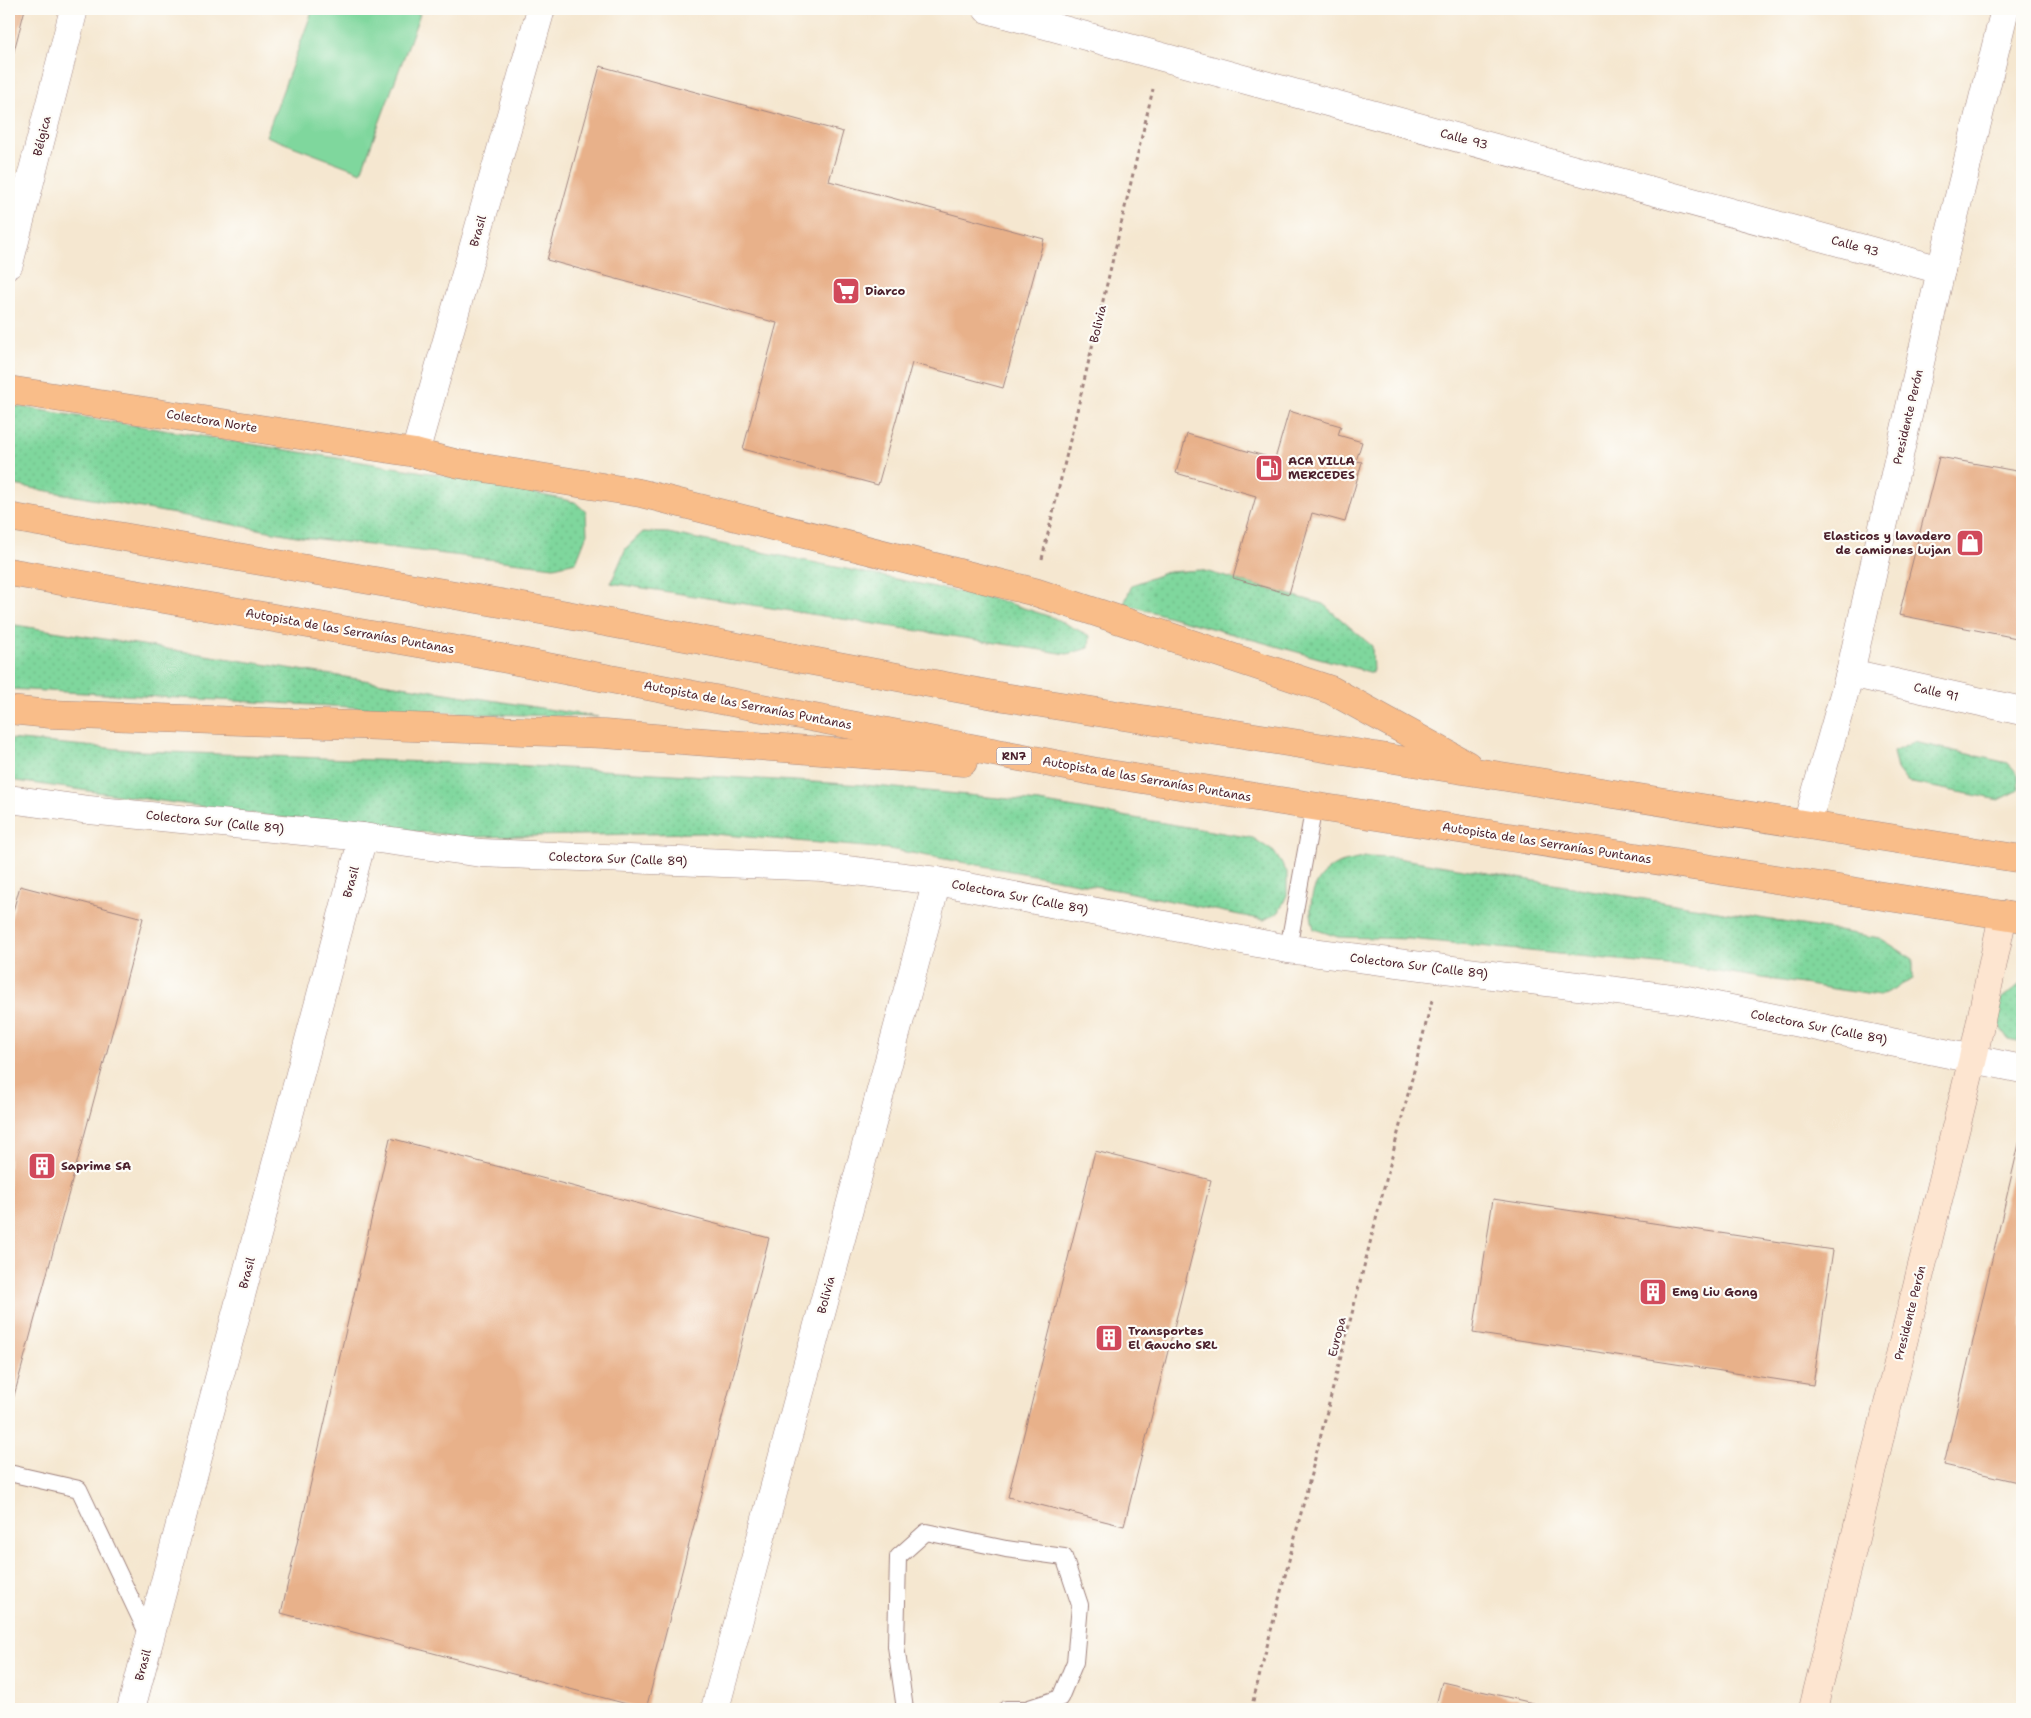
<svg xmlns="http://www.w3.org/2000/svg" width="2031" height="1718" viewBox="0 0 2031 1718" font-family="'Shantell Sans',sans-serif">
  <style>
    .grass { fill: url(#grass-dots); stroke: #647b64 }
    .pitch { fill: #7fd79d; stroke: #647b64 }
    .building { fill: #e8b18a }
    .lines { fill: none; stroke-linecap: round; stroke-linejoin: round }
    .lane-casing { stroke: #a0837e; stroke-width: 18 }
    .street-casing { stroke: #a0837e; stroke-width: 29 }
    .secondary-casing { stroke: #a0837e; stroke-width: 29 }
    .primary-casing { stroke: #a0837e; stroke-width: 29 }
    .highway-casing { stroke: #a0837e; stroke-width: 29 }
    .path { stroke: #a0837e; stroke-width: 3; stroke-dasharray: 4 4; stroke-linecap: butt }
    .lane { stroke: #fff; stroke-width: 16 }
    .street { stroke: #fff; stroke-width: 28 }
    .secondary { stroke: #fde5d0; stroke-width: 28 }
    .primary { stroke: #f9bd89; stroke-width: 28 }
    .highway { stroke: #f9bd89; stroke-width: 28 }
    .labels { text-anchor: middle; stroke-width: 4.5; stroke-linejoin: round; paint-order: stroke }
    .shield { fill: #fdfcf7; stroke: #806168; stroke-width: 1 }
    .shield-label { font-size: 11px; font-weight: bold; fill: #4a1f2b }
    .street-label { font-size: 12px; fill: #4a1f2b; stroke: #fdfcf7 }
    .poi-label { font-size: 12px; font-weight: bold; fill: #4a1f2b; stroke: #fdfcf7; text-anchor: start }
  </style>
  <defs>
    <pattern id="grass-dots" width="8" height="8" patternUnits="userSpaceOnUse" patternTransform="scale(1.25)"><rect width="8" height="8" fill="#7fd79d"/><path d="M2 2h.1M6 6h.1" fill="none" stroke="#6fb887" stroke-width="1.8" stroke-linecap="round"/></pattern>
  </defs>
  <rect width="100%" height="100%" fill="#fdfcf7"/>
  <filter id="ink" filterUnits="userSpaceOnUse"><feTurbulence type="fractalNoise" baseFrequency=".02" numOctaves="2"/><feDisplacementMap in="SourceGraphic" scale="10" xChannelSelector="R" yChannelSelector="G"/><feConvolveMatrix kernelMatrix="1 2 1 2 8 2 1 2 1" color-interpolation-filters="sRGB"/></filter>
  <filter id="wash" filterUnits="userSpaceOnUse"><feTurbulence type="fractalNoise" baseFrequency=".0096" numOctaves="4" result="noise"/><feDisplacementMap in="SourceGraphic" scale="20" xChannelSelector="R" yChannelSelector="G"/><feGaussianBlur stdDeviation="1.12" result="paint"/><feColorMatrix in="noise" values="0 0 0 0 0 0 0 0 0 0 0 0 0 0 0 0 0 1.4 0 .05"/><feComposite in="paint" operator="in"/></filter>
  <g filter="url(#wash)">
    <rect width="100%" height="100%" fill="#f5e7d0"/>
    <!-- grass -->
    <g class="grass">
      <polygon points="9,405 473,480 575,502 586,512 587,534 576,562 554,567 302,537 9,484"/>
      <polygon points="643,532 668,533 999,600 1054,618 1090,636 1089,648 1067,654 611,583 626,548"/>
      <polygon points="1201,570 1323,604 1372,646 1373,673 1124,604 1132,585 1167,572"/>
      <polygon points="9,624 598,717 483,714 9,689"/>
      <polygon points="9,739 142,751 530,766 865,785 1039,802 1253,838 1274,852 1287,872 1287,895 1279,912 1264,920 1122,891 889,849 702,833 469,837 277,817 9,780"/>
      <polygon points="1914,742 2008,763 2018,774 2019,790 1999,800 1907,782 1897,769 1893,752"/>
      <path d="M1365 857 1397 858 1880 938 1913 959V979L1879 996 1698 968 1410 939 1338 937 1314 929C1307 905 1311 880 1334 866 1343 861 1356 860 1365 857Z"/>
      <polygon points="2020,984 2022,984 2022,1042 2008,1039 1995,1020 2002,999"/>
    </g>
    <!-- pitch -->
    <polygon class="pitch" points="313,9 406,9 420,14 361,172 266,136"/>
    <g id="blocks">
      <!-- building -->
      <g class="building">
        <polygon points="9,9 25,9 9,70"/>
        <polygon points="600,66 843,132 829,181 1044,239 1003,388 912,363 878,485 743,449 777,323 547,260"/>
        <polygon points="1289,411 1341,426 1338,435 1362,442 1356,461 1362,462 1345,522 1312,513 1289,594 1233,578 1256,496 1176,473 1187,434 1275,459"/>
        <polygon points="1939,457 2022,472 2022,639 1899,615"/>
        <polygon points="20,886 143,918 11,1407 9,1406 9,925"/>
        <polygon points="2022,1131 2022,1483 1944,1465"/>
        <polygon points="390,1138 769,1238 646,1709 281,1613"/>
        <polygon points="1095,1151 1211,1180 1124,1526 1008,1497"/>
        <polygon points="1493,1199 1833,1250 1813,1385 1473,1333"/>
        <polygon points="1442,1682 1550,1707 1550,1709 1435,1709"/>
      </g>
    </g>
  </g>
  <g filter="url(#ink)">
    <use href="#blocks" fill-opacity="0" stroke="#a0837e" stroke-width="1"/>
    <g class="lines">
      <defs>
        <g id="lane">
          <polyline points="1288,949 1314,806"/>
          <polyline points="9,1473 79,1489 150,1639"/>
          <polyline points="905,1709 896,1646 898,1557 926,1532 1006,1549 1064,1557 1080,1605 1075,1662 1060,1698 1026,1709 1006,1709"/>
        </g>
        <g id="street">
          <polyline points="987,9 1941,270"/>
          <polyline points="9,264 74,9"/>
          <polyline points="415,453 541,9"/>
          <polyline points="1850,673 2022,711"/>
          <polyline points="9,799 89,810 363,837 481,853 822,867 937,881 1288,949 1687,1000 2022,1069"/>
          <polyline points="1807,824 1850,673 1941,270 2005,9"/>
          <polyline points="131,1709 363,837"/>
          <polyline points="715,1709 937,881"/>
        </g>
        <polyline id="secondary" points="1813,1709 1973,1058 2003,915"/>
        <polyline id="primary" points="9,390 415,453"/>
        <g id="highway">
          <polyline points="415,453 459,464 640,493 1035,592 1331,690 1467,765"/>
          <polyline points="9,517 546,611 1004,697 2022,859"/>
          <polyline points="9,572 475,653 1097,772 2022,918"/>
          <polyline points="9,710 50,714 604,734 963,762"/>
        </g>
      </defs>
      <!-- lane casing -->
      <use href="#lane" class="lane-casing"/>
      <!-- street casing -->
      <use href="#street" class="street-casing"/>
      <!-- secondary casing -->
      <use href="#secondary" class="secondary-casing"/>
      <!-- primary casing -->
      <use href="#primary" class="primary-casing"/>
      <!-- highway casing -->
      <use href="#highway" class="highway-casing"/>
      <!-- path -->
      <g class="path">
        <polyline points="1042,559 1153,89"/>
        <polyline points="1251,1709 1432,1000"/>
      </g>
      <!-- lane -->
      <use href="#lane" class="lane"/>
      <!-- street -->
      <use href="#street" class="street"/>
      <!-- secondary -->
      <use href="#secondary" class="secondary"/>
      <!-- primary -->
      <use href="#primary" class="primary"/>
      <!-- highway -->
      <use href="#highway" class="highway"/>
    </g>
  </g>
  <!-- icons -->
  <defs>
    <symbol id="supermarket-square" viewBox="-11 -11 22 22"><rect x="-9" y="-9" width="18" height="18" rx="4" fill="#d1495b" stroke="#fdfcf7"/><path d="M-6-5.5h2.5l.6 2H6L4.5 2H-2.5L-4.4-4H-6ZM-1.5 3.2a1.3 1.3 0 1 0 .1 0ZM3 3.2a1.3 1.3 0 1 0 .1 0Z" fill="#fff"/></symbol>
    <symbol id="fuel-square" viewBox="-11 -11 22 22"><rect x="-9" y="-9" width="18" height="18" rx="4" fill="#d1495b" stroke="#fdfcf7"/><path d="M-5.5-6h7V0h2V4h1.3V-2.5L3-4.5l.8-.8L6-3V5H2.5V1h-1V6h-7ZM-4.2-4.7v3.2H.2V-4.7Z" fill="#fff"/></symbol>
    <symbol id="shop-square" viewBox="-11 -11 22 22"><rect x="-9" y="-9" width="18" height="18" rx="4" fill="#d1495b" stroke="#fdfcf7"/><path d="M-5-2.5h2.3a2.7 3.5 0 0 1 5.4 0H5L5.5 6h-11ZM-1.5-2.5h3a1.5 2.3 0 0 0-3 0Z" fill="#fff"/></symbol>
    <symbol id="building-square" viewBox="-11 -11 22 22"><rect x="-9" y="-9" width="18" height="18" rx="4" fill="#d1495b" stroke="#fdfcf7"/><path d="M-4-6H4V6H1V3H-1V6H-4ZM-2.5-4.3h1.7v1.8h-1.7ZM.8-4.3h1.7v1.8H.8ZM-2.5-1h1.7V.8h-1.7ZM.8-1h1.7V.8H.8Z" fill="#fff"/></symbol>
  </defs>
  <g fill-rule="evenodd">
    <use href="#supermarket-square" x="830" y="275" width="32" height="32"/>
    <use href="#fuel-square" x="1253" y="452" width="32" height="32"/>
    <use href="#shop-square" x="1954" y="527" width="32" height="32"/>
    <use href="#building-square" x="26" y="1150" width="32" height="32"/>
    <use href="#building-square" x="1637" y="1276" width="32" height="32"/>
    <use href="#building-square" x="1093" y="1322" width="32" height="32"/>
  </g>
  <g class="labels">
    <!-- shield labels -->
    <rect class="shield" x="996.5" y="747.5" width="35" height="17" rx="4"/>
    <g class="shield-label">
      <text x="1014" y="760">RN7</text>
    </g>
    <!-- street labels -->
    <g class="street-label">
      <text transform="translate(42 136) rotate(-76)" y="4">Bélgica</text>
      <text transform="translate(1464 139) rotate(15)" y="4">Calle 93</text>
      <text transform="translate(478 231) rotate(-74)" y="4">Brasil</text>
      <text transform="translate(1855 246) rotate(15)" y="4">Calle 93</text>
      <text transform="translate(1098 324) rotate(-77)" y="4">Bolivia</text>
      <text transform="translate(1908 417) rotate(-77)" y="4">Presidente Perón</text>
      <text transform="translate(212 421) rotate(9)" y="4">Colectora Norte</text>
      <text transform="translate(350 631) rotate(10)" y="4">Autopista de las Serranías Puntanas</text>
      <text transform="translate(1936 692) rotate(13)" y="4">Calle 91</text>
      <text transform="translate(748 705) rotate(11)" y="4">Autopista de las Serranías Puntanas</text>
      <text transform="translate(1147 779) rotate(10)" y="4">Autopista de las Serranías Puntanas</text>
      <text transform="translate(215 822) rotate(6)" y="4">Colectora Sur (Calle 89)</text>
      <text transform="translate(1547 843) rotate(9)" y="4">Autopista de las Serranías Puntanas</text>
      <text transform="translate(618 859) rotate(2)" y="4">Colectora Sur (Calle 89)</text>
      <text transform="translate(351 882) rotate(-75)" y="4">Brasil</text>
      <text transform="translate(1020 897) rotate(11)" y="4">Colectora Sur (Calle 89)</text>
      <text transform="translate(1419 966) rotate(7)" y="4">Colectora Sur (Calle 89)</text>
      <text transform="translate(1819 1027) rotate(11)" y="4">Colectora Sur (Calle 89)</text>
      <text transform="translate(247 1273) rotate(-75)" y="4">Brasil</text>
      <text transform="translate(826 1295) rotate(-75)" y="4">Bolivia</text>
      <text transform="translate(1910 1313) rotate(-76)" y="4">Presidente Perón</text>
      <text transform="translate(1337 1337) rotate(-76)" y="4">Europa</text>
      <text transform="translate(143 1665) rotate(-75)" y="4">Brasil</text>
    </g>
    <!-- poi labels -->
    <g class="poi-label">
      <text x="865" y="295">Diarco</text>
      <text x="1288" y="465">ACA VILLA<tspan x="1288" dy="14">MERCEDES</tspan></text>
      <text x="1951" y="540" text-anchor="end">Elasticos y lavadero<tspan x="1951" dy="14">de camiones Lujan</tspan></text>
      <text x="61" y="1170">Saprime SA</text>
      <text x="1672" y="1296">Emg Liu Gong</text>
      <text x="1128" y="1335">Transportes<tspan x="1128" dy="14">El Gaucho SRL</tspan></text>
    </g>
  </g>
  <!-- margin -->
  <rect width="2031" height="1718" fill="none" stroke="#fdfcf7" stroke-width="30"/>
</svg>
